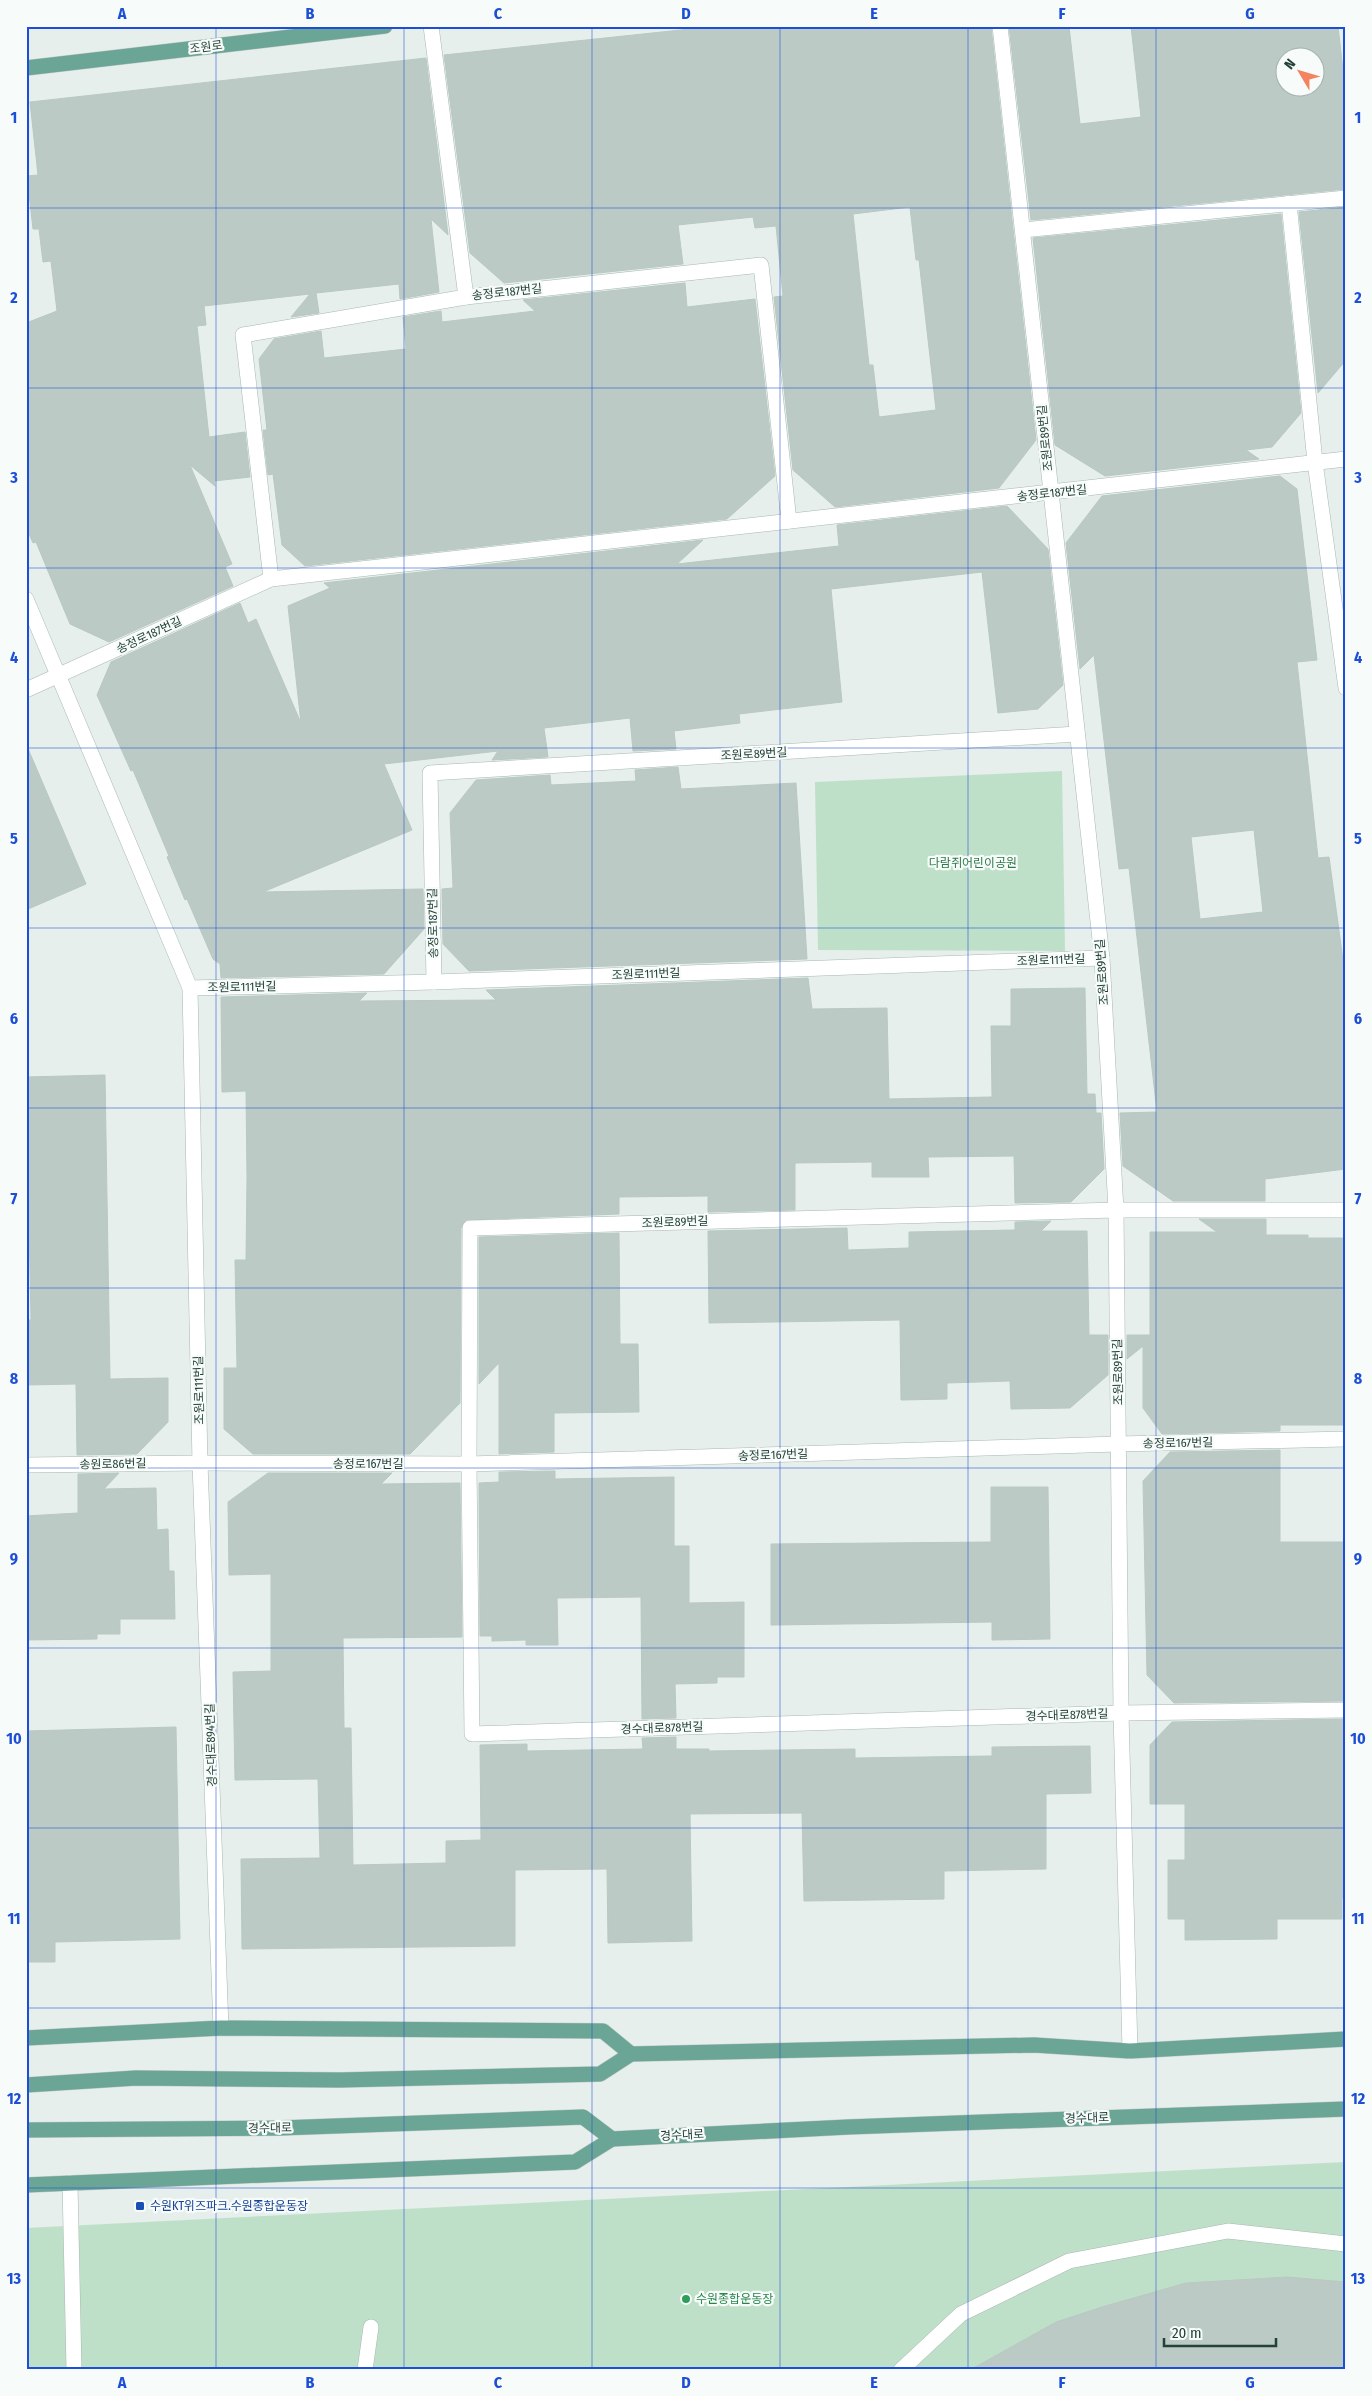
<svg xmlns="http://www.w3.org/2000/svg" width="1372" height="2396" viewBox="0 0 1372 2396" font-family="'Fira Sans Condensed','Noto Sans KR',sans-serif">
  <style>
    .green { fill: #bfe0c8 }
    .building { fill: #bbcac4; stroke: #b8c9c2; fill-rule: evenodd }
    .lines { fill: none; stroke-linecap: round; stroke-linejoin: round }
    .minor-casing { stroke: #a8b8b2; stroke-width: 16 }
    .major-casing { stroke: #c2cac8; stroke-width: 16 }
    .minor { stroke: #fff; stroke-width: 15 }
    .major { stroke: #6aa596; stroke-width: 15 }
    .grid { fill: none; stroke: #1d4ed8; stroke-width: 1; stroke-opacity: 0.55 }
    .transit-dot { fill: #1a4fb4; stroke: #f7fbf9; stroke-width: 2 }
    .leisure-dot { fill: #2e9e5b; stroke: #f7fbf9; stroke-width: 2 }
    .labels { text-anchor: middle; stroke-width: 4.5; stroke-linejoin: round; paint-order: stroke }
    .street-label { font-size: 12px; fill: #24423a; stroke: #f7fbf9 }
    .park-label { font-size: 12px; fill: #2d7a4b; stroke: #f7fbf9 }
    .transit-label { font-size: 12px; fill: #164399; stroke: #f7fbf9; text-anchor: start }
    .leisure-label { font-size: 12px; fill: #27864d; stroke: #f7fbf9; text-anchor: start }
    .neatline { fill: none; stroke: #1d4ed8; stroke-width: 2 }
    .grid-label { font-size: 16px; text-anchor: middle; font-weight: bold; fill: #1d4ed8 }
  </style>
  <rect width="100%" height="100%" fill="#e6efeb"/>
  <!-- green -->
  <g class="green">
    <polygon points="1062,771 1065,951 818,950 815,782"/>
    <polygon points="1346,2162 1346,2370 26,2370 26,2228"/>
  </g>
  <!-- building -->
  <g class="building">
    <path d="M689 26H991L1036 440 999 488 835 507 793 470 774 297 783 296 776 226 755 228 753 217 678 225 683 264 504 283 470 253 444 55 690 29ZM910 207 916 260H919L936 410 879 417 873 365H869L853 214Z"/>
    <path d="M1009 26H1069L1080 124 1141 117 1131 26H1338L1346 97V189L1031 220ZM1284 58H1314V88H1284Z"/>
    <polygon points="426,58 448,235 431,219 439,292 400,299 399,284 316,293 319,313 291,317 310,294 204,306 206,325 197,326 209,437 245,432 250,477 214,481 215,486 190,465 232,564 225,567 233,586 109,642 70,624 36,542 33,543 26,527 26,323 57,311 51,261 43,262 39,229 33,229 27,176 38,175 30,102"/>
    <polygon points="1346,207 1346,360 1318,393 1299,212"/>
    <polygon points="1281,214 1301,413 1272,447 1246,450 1259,459 1105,476 1055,445 1033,238"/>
    <polygon points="685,283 687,307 755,299 775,476 727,519 305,566 282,545 273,474 268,475 263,430 267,430 259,359 274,339 321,331 324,358 406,349 403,317 441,311 442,322 535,311 523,300"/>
    <path d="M1280 476 1297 489 1317 660 1297 662 1318 858 1329 857 1346 982V1169L1265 1179V1201H1173L1123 1166 1120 1113 1157 1112 1129 868 1119 869 1094 655 1080 669 1066 543 1102 496ZM1254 830 1263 912 1200 919 1191 837Z"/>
    <polygon points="1007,506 1048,549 1063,685 1038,709 998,713 982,572 831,589 842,702 739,714 740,723 674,731 676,749 633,751 630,718 544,728 548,757 492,760 498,751 384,764 412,830 263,892 423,889 424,929 384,974 221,978 220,964 213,959 187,899 185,900 167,857 169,856 133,770 131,771 97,695 111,662 240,603 248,623 256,619 301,723 288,606 330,588 324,583 703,540 677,564 839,546 837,525"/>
    <polygon points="26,744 86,884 26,910"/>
    <polygon points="678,767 681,789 796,783 807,959 469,971 443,944 442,889 453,888 450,813 476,780 550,775 551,785 636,781 635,770"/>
    <polygon points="808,978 812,1009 887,1008 889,1099 992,1097 991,1026 1011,1026 1011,989 1085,988 1087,1094 1095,1094 1096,1113 1101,1113 1104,1169 1071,1202 1015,1203 1014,1156 928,1157 929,1177 872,1177 872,1162 795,1163 795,1210 708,1212 708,1196 619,1197 619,1214 466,1220 461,1228 460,1403 410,1454 253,1454 224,1429 224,1368 237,1368 235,1260 246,1260 247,1178 246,1091 222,1092 221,997 367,993 359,1001 496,1000 486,990"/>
    <polygon points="105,1075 110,1379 168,1378 168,1422 137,1454 77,1455 76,1384 26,1385 26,1320 31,1320 26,1077"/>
    <polygon points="1199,1219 1266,1219 1266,1235 1308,1235 1308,1238 1346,1238 1346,1425 1280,1425 1280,1431 1162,1434 1143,1408 1143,1346 1127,1359 1127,1335 1150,1335 1150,1232 1217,1232"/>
    <polygon points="1051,1221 1041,1231 1087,1231 1089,1335 1108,1335 1108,1375 1070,1408 1011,1409 1010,1381 947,1383 947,1399 901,1400 900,1320 709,1323 708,1231 847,1228 848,1250 909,1248 909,1232 1015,1230 1015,1222"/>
    <polygon points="619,1233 620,1344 638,1344 639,1412 554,1413 554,1452 499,1454 499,1363 479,1384 479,1237"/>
    <polygon points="1280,1450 1280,1542 1346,1542 1346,1701 1174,1703 1147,1675 1143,1481 1170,1452"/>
    <polygon points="555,1471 555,1479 674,1477 674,1546 689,1546 689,1603 744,1602 744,1677 717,1677 717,1683 675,1684 676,1718 642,1719 641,1597 557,1598 558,1645 526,1645 526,1640 492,1641 492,1636 480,1636 479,1483 499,1482 499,1472"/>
    <polygon points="119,1473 104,1489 156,1488 157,1530 168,1529 169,1571 174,1571 175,1619 120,1619 120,1634 97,1634 97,1639 26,1640 26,1516 78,1513 78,1474"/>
    <polygon points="268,1473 392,1473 381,1484 460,1483 462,1637 343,1638 344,1728 351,1728 353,1865 446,1863 446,1841 481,1840 480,1745 527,1744 527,1751 643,1749 642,1738 676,1737 676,1749 709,1749 709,1751 855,1749 855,1758 992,1756 992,1747 1090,1746 1091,1793 1046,1794 1046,1869 944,1871 944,1899 804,1901 802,1813 690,1814 692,1941 608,1943 607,1869 515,1870 515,1946 242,1949 241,1859 320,1858 318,1779 235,1780 233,1672 271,1671 271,1574 229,1575 228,1502"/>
    <polygon points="991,1487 1048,1487 1050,1639 992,1640 992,1622 771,1625 771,1544 991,1542"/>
    <polygon points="1346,1719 1346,1898 1342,1898 1342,1919 1277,1919 1277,1939 1185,1940 1185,1919 1168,1919 1168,1860 1185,1860 1185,1804 1150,1804 1150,1745 1172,1722"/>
    <polygon points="176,1727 180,1939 55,1942 55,1962 26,1962 26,1731"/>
    <polygon points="1287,2277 1346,2282 1346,2370 970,2370 1056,2322 1102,2307 1186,2283"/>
  </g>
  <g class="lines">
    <defs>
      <g id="minor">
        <polyline points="431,26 466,297"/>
        <polyline points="1000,26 1102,958 1116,1210 1121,1713 1130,2051"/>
        <polyline points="1289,203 1315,462 1346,688"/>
        <polyline points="1023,230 1346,198"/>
        <polyline points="271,579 243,335 466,297 761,265 789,521"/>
        <polyline points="26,599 190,988 200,1463 221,2028"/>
        <polyline points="26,690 271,579 1346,459"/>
        <polyline points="434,982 430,773 1077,734"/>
        <polyline points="190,988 434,982 1102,958"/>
        <polyline points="1346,1210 1116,1210 470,1228 469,1464 472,1734 1121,1713 1346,1710"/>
        <polyline points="26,1465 200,1463 469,1464 1118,1444 1346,1439"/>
        <polyline points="70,2183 74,2370"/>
        <polyline points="365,2370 371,2327"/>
        <polyline points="901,2370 961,2314 1069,2261 1228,2231 1346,2244"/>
      </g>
      <g id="major">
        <polyline points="26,68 385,26"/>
        <polyline points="26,2038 221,2028 603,2031 631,2054"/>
        <polyline points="26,2085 136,2078 340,2080 600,2074 631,2054 1034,2045 1130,2051 1346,2039"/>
        <polyline points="26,2130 280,2128 583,2117 612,2139 848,2127 1346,2109"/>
        <polyline points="26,2185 575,2162 612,2139"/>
      </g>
    </defs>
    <!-- minor casing -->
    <use href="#minor" class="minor-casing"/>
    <!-- major casing -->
    <use href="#major" class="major-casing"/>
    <!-- minor -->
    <use href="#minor" class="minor"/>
    <!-- major -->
    <use href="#major" class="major"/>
  </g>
  <!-- grid -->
  <path class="grid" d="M216 26V2370M404 26V2370M592 26V2370M780 26V2370M968 26V2370M1156 26V2370M26 208H1346M26 388H1346M26 568H1346M26 748H1346M26 928H1346M26 1108H1346M26 1288H1346M26 1468H1346M26 1648H1346M26 1828H1346M26 2008H1346M26 2188H1346"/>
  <!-- markers -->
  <rect class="transit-dot" x="135" y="2201" width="10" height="10" rx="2.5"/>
  <circle class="leisure-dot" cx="686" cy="2299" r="5"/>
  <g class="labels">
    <!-- street labels -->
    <g class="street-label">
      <text transform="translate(206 47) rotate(-7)" y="4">조원로</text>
      <text transform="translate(507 292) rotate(-6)" y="4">송정로187번길</text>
      <text transform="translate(1045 438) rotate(-96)" y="4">조원로89번길</text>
      <text transform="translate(1052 493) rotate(-6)" y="4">송정로187번길</text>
      <text transform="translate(149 635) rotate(-25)" y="4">송정로187번길</text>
      <text transform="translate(754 754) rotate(-3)" y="4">조원로89번길</text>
      <text transform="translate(433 923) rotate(-91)" y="4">송정로187번길</text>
      <text transform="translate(1051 960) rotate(-2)" y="4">조원로111번길</text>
      <text transform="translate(1102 972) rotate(-94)" y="4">조원로89번길</text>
      <text transform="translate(646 974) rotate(-2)" y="4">조원로111번길</text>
      <text transform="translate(242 987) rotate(-1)" y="4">조원로111번길</text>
      <text transform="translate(675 1222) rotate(-2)" y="4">조원로89번길</text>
      <text transform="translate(1118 1372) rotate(-91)" y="4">조원로89번길</text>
      <text transform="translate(199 1390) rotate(-91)" y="4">조원로111번길</text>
      <text transform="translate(1178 1443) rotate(-1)" y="4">송정로167번길</text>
      <text transform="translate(773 1455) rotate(-2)" y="4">송정로167번길</text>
      <text transform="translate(113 1464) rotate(-1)" y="4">송원로86번길</text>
      <text x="368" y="1468">송정로167번길</text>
      <text transform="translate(1067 1715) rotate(-2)" y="4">경수대로878번길</text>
      <text transform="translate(662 1728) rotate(-2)" y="4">경수대로878번길</text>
      <text transform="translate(211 1745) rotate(-92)" y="4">경수대로894번길</text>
      <text transform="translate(1087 2118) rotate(-2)" y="4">경수대로</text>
      <text transform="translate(270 2128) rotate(-1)" y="4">경수대로</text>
      <text transform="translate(682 2135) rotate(-3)" y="4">경수대로</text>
    </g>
    <!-- park labels -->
    <g class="park-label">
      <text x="973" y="867">다람쥐어린이공원</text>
    </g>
    <!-- transit labels -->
    <g class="transit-label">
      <text x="150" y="2210">수원KT위즈파크.수원종합운동장</text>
    </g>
    <!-- leisure labels -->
    <g class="leisure-label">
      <text x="696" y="2303">수원종합운동장</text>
    </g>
  </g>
  <!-- border -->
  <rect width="1372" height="2396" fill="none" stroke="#f7fbf9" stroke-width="55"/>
  <!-- north arrow -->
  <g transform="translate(1300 72) rotate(308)"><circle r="24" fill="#f7fbf9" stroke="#a3b1ad"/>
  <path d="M0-4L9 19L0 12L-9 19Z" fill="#f4845f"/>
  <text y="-8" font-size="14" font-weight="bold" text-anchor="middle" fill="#24423a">N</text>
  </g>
  <!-- scale -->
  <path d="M1164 2338v8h112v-8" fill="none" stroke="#24423a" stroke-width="2.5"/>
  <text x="1172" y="2338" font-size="15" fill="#24423a" stroke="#f7fbf9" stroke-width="4" paint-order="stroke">20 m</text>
  <rect x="28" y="28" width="1316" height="2340" class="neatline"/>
  <g class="grid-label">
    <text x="122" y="19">A</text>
    <text x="310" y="19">B</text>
    <text x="498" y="19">C</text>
    <text x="686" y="19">D</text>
    <text x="874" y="19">E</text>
    <text x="1062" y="19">F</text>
    <text x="1250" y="19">G</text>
    <text x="14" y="123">1</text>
    <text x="1358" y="123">1</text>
    <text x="14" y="303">2</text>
    <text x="1358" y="303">2</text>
    <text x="14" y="483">3</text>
    <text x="1358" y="483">3</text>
    <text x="14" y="663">4</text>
    <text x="1358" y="663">4</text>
    <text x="14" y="844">5</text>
    <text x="1358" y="844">5</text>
    <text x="14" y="1024">6</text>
    <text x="1358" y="1024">6</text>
    <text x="14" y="1204">7</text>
    <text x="1358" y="1204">7</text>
    <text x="14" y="1384">8</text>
    <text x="1358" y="1384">8</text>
    <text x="14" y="1564">9</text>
    <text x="1358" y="1564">9</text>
    <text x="14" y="1744">10</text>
    <text x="1358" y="1744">10</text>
    <text x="14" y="1924">11</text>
    <text x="1358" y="1924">11</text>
    <text x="14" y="2104">12</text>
    <text x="1358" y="2104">12</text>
    <text x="14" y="2284">13</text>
    <text x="1358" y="2284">13</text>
    <text x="122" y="2388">A</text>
    <text x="310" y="2388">B</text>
    <text x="498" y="2388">C</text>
    <text x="686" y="2388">D</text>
    <text x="874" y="2388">E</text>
    <text x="1062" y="2388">F</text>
    <text x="1250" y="2388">G</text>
  </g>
</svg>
